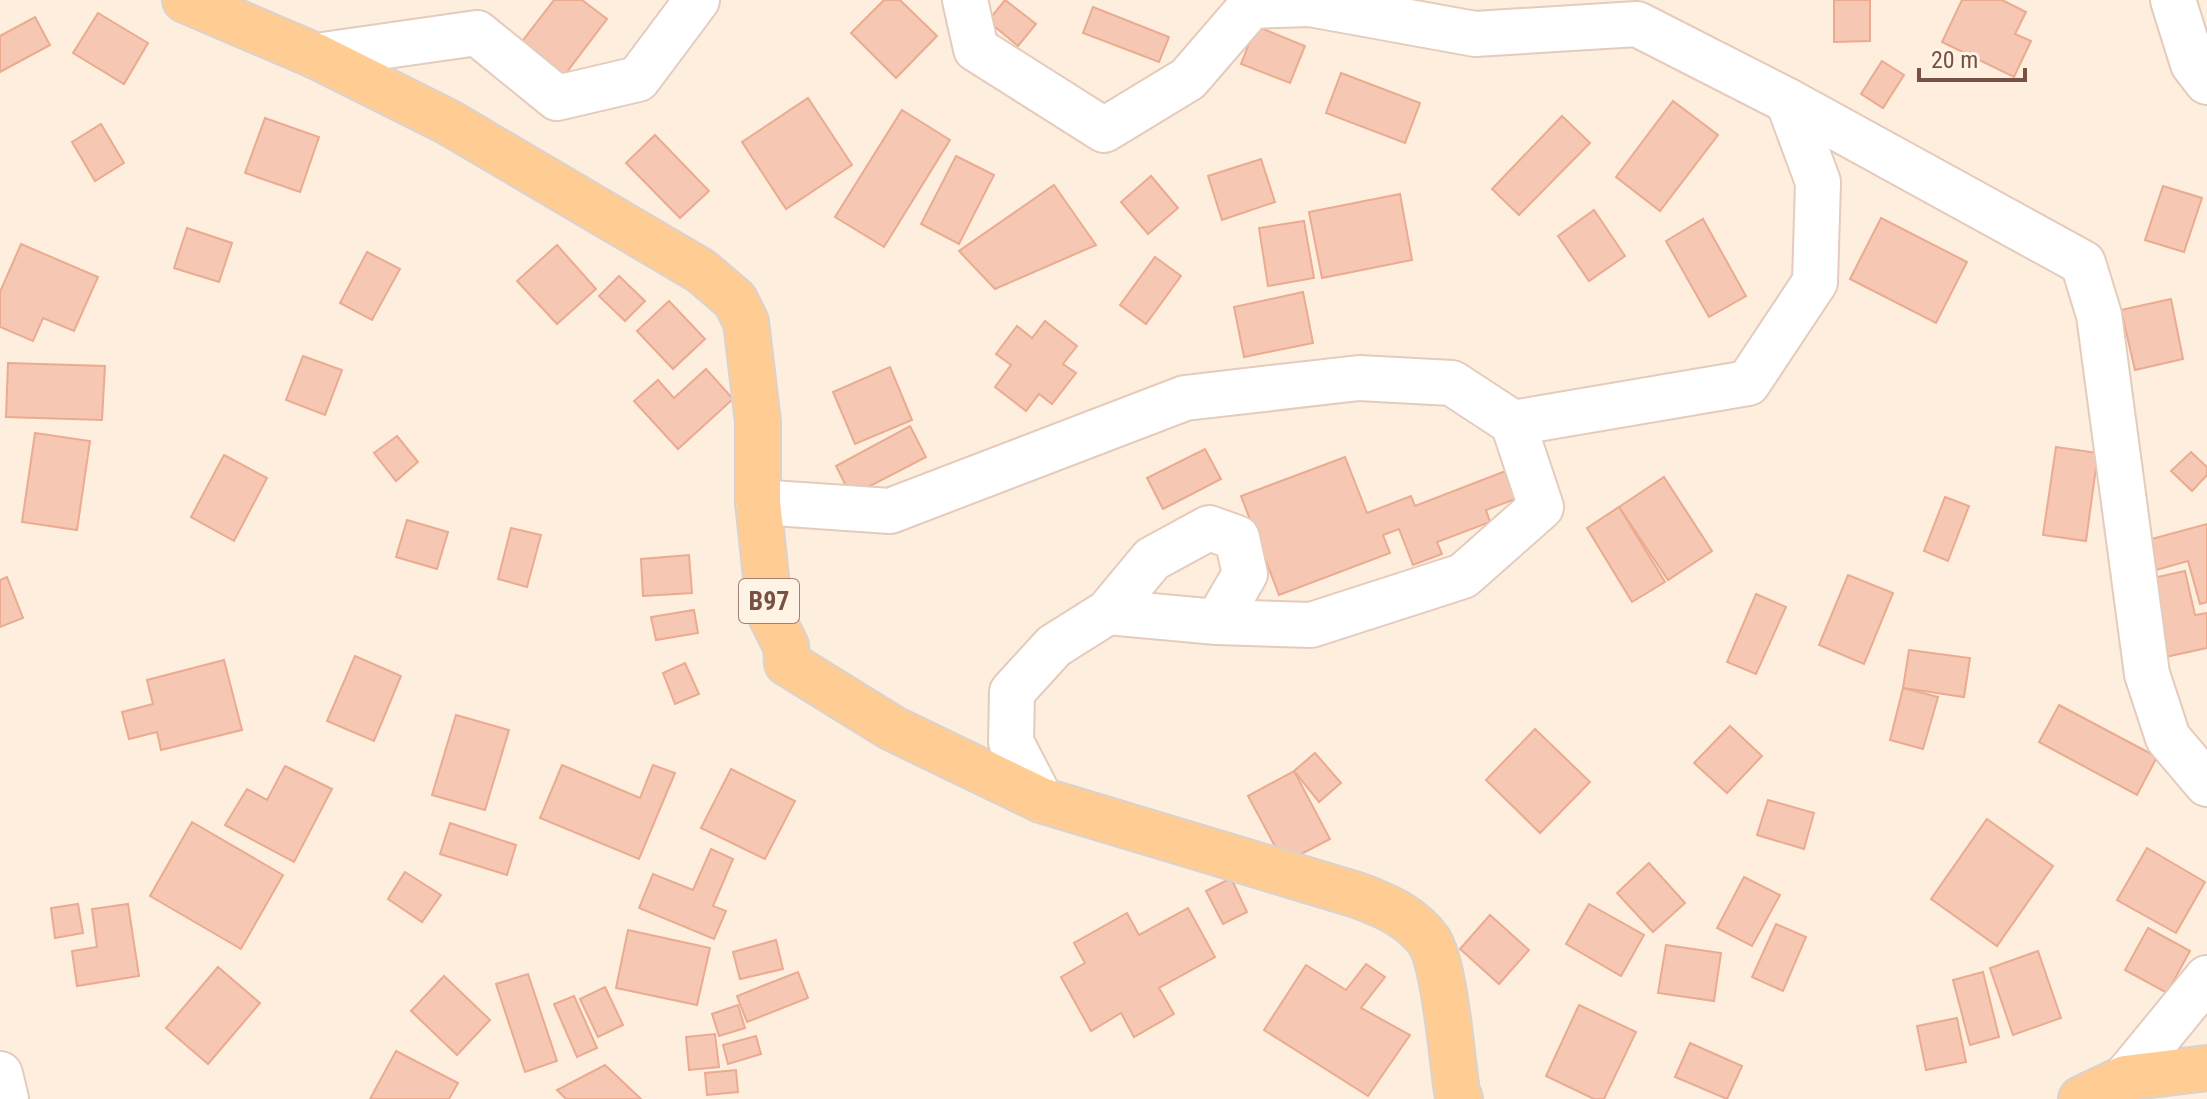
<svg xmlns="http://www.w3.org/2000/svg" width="2207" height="1099" viewBox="0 0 2207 1099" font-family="'Roboto Condensed',sans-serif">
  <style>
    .building { fill: #f6c7b2; stroke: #eaab91; stroke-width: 2 }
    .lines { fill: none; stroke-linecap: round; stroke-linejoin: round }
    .minor-casing { stroke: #e5cbbc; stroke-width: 48 }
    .major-casing { stroke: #dbd2ce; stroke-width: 48 }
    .minor { stroke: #fff; stroke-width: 44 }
    .major { stroke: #ffcd93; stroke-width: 44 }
    .labels { text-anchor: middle; stroke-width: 7; stroke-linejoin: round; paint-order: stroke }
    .shield { fill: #fff3e5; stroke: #9f8274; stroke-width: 2 }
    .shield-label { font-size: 26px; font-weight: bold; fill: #765144 }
  </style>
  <rect width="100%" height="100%" fill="#feeedd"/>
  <!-- building -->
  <g class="building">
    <polygon points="554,0 582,0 607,19 563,77 520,44"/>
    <polygon points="884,0 900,0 937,36 896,78 851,33"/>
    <polygon points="1005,0 1036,24 1018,46 988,21"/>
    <polygon points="1834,0 1870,0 1870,41 1834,42"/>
    <polygon points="1962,0 2002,0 2026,12 2015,34 2031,41 2014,77 1942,42"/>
    <polygon points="1093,7 1169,37 1159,62 1083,33"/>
    <polygon points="98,13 148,43 124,84 73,53"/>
    <polygon points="35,17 50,45 0,72 0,36"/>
    <polygon points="1256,26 1305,46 1290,83 1241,64"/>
    <polygon points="1882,61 1904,75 1883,108 1861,94"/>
    <polygon points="1341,73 1420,103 1405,143 1326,113"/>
    <polygon points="808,98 852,165 786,209 742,142"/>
    <polygon points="1673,101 1718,135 1660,211 1616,177"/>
    <polygon points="902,110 950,140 884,247 835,217"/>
    <polygon points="1562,116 1590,143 1519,215 1492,189"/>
    <polygon points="265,118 319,137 300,192 245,173"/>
    <polygon points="101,124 124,163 95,181 72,142"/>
    <polygon points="655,135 709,191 680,218 626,163"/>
    <polygon points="956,156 994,175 959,244 921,224"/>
    <polygon points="1261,159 1275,202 1222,220 1208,176"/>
    <polygon points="1151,176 1178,208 1148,234 1121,202"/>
    <polygon points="1054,185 1096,245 995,289 959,251"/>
    <polygon points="2163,186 2202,198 2184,252 2145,240"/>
    <polygon points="1400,194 1412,260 1322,278 1309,212"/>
    <polygon points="1594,210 1625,256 1589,281 1558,236"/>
    <polygon points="1881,218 1967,262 1936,323 1850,279"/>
    <polygon points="1703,219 1746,296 1709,317 1666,241"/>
    <polygon points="1304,221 1314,278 1268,286 1259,228"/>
    <polygon points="187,228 232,243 219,282 174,268"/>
    <polygon points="21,244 98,277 74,331 43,318 33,341 0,327 0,292"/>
    <polygon points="557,245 596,289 557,324 517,281"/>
    <polygon points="367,252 400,269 372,320 340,303"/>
    <polygon points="1155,257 1181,276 1146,324 1120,305"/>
    <polygon points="619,276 645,301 625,321 599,296"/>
    <polygon points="1303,292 1313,343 1244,357 1234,307"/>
    <polygon points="2171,299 2183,359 2135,370 2121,310"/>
    <polygon points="669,301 705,339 673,369 637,331"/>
    <polygon points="1045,321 1077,346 1063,364 1076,373 1052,404 1039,394 1026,411 995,387 1011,365 996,354 1017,326 1032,338"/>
    <polygon points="303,356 342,370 325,415 286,400"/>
    <polygon points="8,363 105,366 102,420 6,417"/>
    <polygon points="890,367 912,420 855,444 833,392"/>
    <polygon points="706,369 733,399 678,449 634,401 658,380 674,398"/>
    <polygon points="910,426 926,457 851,496 836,466"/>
    <polygon points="35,433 90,441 77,530 22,522"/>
    <polygon points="397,436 418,462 396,481 374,453"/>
    <polygon points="2056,447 2098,453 2086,541 2043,535"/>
    <polygon points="1205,449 1221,479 1163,509 1147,478"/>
    <polygon points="2191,452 2207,467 2207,475 2192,491 2171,471"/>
    <polygon points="224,455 267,478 234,541 191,517"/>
    <polygon points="1345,457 1367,513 1411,496 1415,506 1508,470 1518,498 1486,510 1490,522 1437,542 1442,554 1413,565 1399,529 1383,535 1390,553 1279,595 1241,496"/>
    <polygon points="1664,477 1712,551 1668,580 1619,507"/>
    <polygon points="1945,497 1969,506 1948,561 1924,551"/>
    <polygon points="1619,507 1665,582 1632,602 1587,528"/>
    <polygon points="407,520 448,532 437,569 396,557"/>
    <polygon points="2207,524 2207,602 2200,604 2188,561 2156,570 2148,540"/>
    <polygon points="511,528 541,535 527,587 498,579"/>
    <polygon points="689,555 692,593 643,596 641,559"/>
    <polygon points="2185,571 2195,615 2207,613 2207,648 2161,658 2144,580"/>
    <polygon points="1848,575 1893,593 1864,664 1819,645"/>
    <polygon points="7,577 23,618 0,627 0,580"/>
    <polygon points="1756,594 1786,607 1756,674 1727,662"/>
    <polygon points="694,610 698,633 656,640 651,617"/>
    <polygon points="1909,650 1970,658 1964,697 1903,688"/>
    <polygon points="355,656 401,676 374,741 327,721"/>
    <polygon points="224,660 242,730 161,750 157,732 129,739 122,712 153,704 147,680"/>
    <polygon points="685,663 699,694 675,704 663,673"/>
    <polygon points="1903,688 1938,697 1923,749 1890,740"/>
    <polygon points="2059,705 2157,757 2137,795 2039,742"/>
    <polygon points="456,715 509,730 485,810 432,795"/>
    <polygon points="1730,726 1762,756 1727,793 1694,763"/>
    <polygon points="1535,729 1590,782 1540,833 1486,780"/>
    <polygon points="1315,753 1341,783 1319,802 1294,771"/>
    <polygon points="562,765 640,798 653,765 675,773 639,859 540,818"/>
    <polygon points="285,766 332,789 294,862 225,825 247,789 267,800"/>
    <polygon points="731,769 795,801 765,859 701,828"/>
    <polygon points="1294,771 1330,839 1284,863 1248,796"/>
    <polygon points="1768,800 1814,813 1804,849 1757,835"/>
    <polygon points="1987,819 2053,866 1997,946 1931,899"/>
    <polygon points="192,822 283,875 241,949 150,896"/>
    <polygon points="450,823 516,845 507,875 440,854"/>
    <polygon points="2147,848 2205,882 2176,933 2117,900"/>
    <polygon points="711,849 733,859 713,906 726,911 714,939 639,908 653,874 693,890"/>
    <polygon points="1649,863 1685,903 1653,932 1617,893"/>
    <polygon points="405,872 441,895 422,922 388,899"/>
    <polygon points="1744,877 1780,895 1752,946 1717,928"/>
    <polygon points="1231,878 1247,912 1223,924 1206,891"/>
    <polygon points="78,904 83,933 55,938 51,908"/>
    <polygon points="128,904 139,976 77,986 72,951 97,947 92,909"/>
    <polygon points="1589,904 1644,935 1621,976 1566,944"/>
    <polygon points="1188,908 1215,957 1159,988 1174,1014 1134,1037 1121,1013 1091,1031 1061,977 1085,963 1074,943 1127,913 1139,935"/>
    <polygon points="1490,915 1529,950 1499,984 1460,949"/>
    <polygon points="1776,924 1806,937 1783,991 1752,977"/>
    <polygon points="2148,928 2190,951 2167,993 2125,970"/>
    <polygon points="628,930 710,948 697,1005 616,988"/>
    <polygon points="776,940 783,969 740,979 733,952"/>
    <polygon points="1666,945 1721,953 1714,1001 1658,993"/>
    <polygon points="2038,951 2061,1018 2013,1035 1990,968"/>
    <polygon points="1366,964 1385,977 1361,1008 1410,1035 1368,1096 1264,1030 1306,965 1346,990"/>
    <polygon points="218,967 260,1003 208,1064 166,1028"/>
    <polygon points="798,972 808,998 747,1022 737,996"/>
    <polygon points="1983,972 1999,1037 1970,1045 1953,980"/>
    <polygon points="528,974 557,1061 525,1072 496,984"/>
    <polygon points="444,976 490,1020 457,1055 411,1011"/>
    <polygon points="605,987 623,1025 598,1037 580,999"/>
    <polygon points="574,996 597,1048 577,1057 554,1004"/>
    <polygon points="738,1005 745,1028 719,1036 712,1014"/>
    <polygon points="1579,1005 1636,1032 1604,1099 1594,1099 1546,1076"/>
    <polygon points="1957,1018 1966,1062 1926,1070 1917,1026"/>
    <polygon points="715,1034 719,1067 689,1070 686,1037"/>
    <polygon points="756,1036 761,1054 728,1064 723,1045"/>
    <polygon points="1690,1043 1742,1066 1727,1099 1675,1077"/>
    <polygon points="396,1051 458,1083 449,1099 370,1099"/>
    <polygon points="605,1065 641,1099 566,1099 557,1090"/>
    <polygon points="736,1070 738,1092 707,1095 705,1073"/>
  </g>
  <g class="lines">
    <defs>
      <g id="minor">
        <polyline points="965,0 976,49 1104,130 1188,79 1251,6 1310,4 1475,34 1637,24 1788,101 2083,263 2099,315 2147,674 2168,738 2207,784"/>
        <polyline points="2173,0 2193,64 2207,82"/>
        <polyline points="316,56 477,33 557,98 638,79 697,0"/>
        <polyline points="1513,423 1748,383 1815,282 1818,182 1788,101"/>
        <polyline points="758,502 890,511 1185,398 1359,378 1452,383 1513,423 1541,507 1463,576 1311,625 1217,622"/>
        <polyline points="1041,800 1011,742 1012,692 1054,646 1108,612 1152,559 1209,528 1237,538 1245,574 1217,622 1108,612"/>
        <polyline points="0,1074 6,1099"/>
        <polyline points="2125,1078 2207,978"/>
      </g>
      <g id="major">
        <path d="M185 0 316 56 448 122 701 271 735 300 746 322 758 422V502L770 614 786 646 787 663 892 728 1041 800 1357 895C1384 905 1411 916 1429 941 1445 965 1452 1059 1457 1092L1460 1099"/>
        <polyline points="2081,1099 2125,1078 2207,1068"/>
      </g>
    </defs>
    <!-- minor casing -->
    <use href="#minor" class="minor-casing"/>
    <!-- major casing -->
    <use href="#major" class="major-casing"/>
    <!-- minor -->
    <use href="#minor" class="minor"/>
    <!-- major -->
    <use href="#major" class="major"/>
  </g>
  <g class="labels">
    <!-- shield labels -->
    <rect class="shield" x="739" y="579" width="60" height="44" rx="6"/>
    <g class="shield-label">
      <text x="769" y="610">B97</text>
    </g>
  </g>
  <!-- scale -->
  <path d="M1919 68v12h106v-12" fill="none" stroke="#765144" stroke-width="4"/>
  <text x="1931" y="68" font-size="24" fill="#765144" stroke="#fff3e5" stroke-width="6" paint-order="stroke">20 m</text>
</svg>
